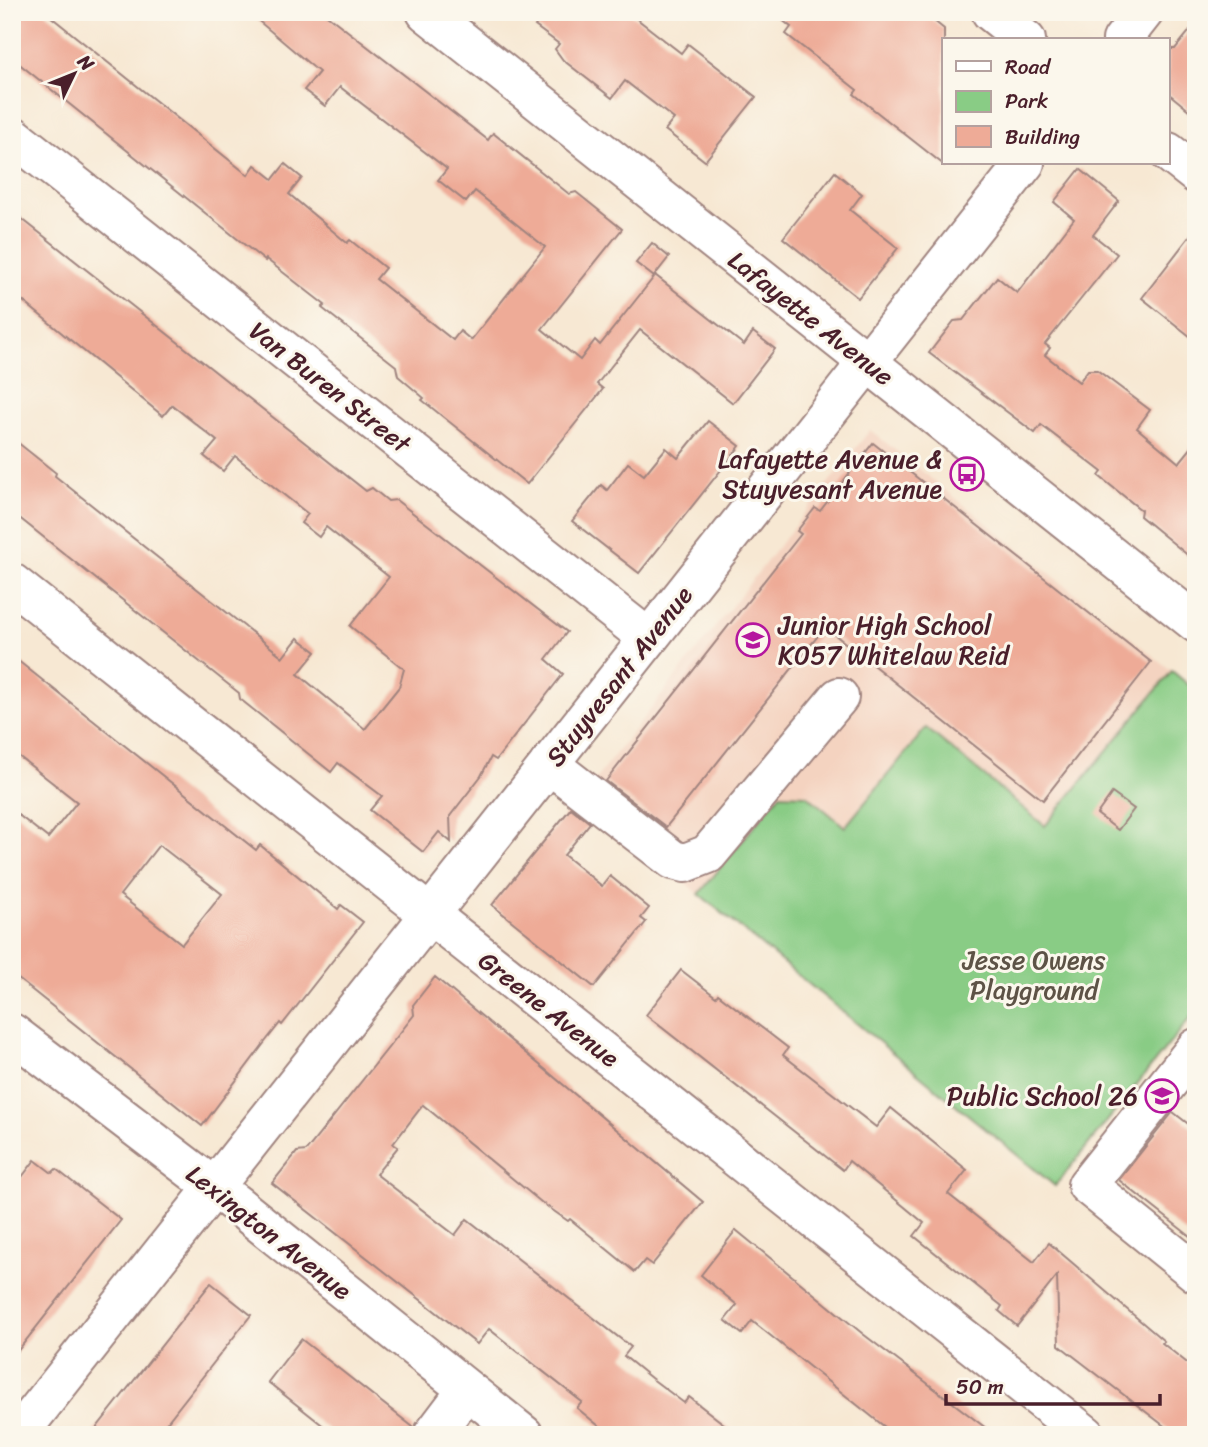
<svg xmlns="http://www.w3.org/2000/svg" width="1208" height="1447" viewBox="0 0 1208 1447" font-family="Sriracha,sans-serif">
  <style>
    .built { fill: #f4d3c0 }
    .green { fill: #89cc85; stroke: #6a7658; stroke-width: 2 }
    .building { fill: #eeab97; fill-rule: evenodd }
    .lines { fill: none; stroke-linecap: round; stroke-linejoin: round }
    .minor-casing { stroke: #a0847f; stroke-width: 42 }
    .minor { stroke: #fff; stroke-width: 38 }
    .labels { text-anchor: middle; stroke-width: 6; stroke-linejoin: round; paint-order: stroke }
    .street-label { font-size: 26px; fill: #4a1f2b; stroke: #fbf7ec }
    .poi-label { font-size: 26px; fill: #4a1f2b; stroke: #fbf7ec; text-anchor: end }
    .park-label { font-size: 26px; fill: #5d5346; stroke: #fbf7ec }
  </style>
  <rect width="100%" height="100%" fill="#fbf7ec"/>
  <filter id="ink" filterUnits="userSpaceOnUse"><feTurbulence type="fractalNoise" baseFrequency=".0143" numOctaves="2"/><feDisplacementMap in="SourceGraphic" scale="14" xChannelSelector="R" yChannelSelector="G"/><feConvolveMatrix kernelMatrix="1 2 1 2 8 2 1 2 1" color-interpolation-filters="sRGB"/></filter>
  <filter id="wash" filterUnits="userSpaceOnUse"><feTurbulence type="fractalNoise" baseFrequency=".00686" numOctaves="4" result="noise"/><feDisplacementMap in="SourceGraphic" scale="28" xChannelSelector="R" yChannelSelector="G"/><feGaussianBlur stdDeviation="1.57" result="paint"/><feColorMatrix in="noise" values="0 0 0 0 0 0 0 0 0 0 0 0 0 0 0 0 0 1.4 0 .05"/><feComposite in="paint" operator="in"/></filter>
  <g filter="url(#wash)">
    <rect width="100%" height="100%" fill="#f7e8d3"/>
    <!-- built -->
    <polygon class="built" points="870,430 1172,671 1045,826 926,729 844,827 807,795 780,794 699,894 581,798"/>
    <!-- green -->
    <polygon class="green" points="1172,671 1196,691 1196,1011 1055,1186 699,894 780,794 807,795 845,827 926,728 1045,826"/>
    <g id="blocks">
      <!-- building -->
      <g class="building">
        <polygon points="12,12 45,12 248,175 255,165 273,179 285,164 302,178 289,194 347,243 350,240 385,268 376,279 453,340 460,331 471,340 545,247 475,191 466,202 438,180 447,169 340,87 325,106 304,90 319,72 248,12 323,12 488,140 493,133 569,194 576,192 622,229 542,329 580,360 595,340 600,345 654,277 636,263 652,243 669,257 655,275 744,345 753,332 775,349 733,403 640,330 597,384 603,389 527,484 422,400 424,398 398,376 396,366 322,308 325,305 266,259 265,261 12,58"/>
        <polygon points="546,12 628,12 681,53 688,44 756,97 705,161 665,130 674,119 625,81 612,98 563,60 555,49 559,44 535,26"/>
        <polygon points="772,12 923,12 944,29 944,165 854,94 857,90 786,34 791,27"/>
        <polygon points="1196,23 1196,116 1168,93 1168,49 1175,49"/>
        <polygon points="1080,169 1119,201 1093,235 1117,254 1045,344 1050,348 1045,355 1079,382 1088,370 1097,370 1150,410 1137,428 1179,463 1196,442 1196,562 1140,516 1141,510 1099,476 1102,472 1041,425 1035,433 929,353 954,321 963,320 997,277 1017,293 1074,219 1054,202"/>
        <polygon points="835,172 862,194 850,210 898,248 858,298 783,238"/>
        <polygon points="12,211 366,491 372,488 388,501 396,500 567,632 546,659 563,674 496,760 491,757 481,776 450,816 451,842 439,832 423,852 370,810 382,796 338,763 331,772 240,699 239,693 12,512 12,438 56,473 55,476 283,657 298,638 316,652 298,674 365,729 399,687 404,669 350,626 389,577 326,527 319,537 301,523 308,514 235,456 223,471 204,456 217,441 172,405 163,416 12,292"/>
        <polygon points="1196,228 1196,341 1142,298"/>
        <polygon points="708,421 740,446 639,573 572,521 601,485 607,490 628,463 644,475 666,448 678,458"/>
        <polygon points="873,443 1151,662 1043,800 825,627 666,827 606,781 801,534 797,531 815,508 820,511"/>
        <path d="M12 656 256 850 260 845 338 909 341 905 363 922 282 1025 280 1023 265 1042 202 1126 12 974V810L48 838 77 802 12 751ZM159 845 222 894 182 944 120 895Z"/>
        <polygon points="1112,793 1134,809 1118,830 1097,814"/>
        <polygon points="571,808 590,823 564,855 602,886 610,876 649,908 641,918 646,922 594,987 492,905"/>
        <polygon points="681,970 716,997 718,994 788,1048 783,1055 876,1127 891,1108 967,1170 948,1194 1034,1262 1049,1243 1164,1341 1162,1343 1196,1370 1196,1435 1176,1435 1059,1345 1057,1276 1017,1326 999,1311 1002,1306 914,1236 924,1223 849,1161 843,1170 646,1015"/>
        <polygon points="435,977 703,1202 652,1265 645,1260 635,1272 570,1219 568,1221 541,1202 423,1105 393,1144 398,1147 376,1174 455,1235 467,1219 631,1347 624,1356 651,1378 684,1403 689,1397 738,1435 610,1435 577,1408 582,1402 489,1329 477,1344 272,1183 297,1152 306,1151 392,1043 414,1015 413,1005"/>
        <polygon points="1173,1112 1196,1130 1196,1241 1119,1180"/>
        <polygon points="35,1160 52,1173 56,1169 121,1220 12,1358 12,1190"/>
        <polygon points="736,1230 863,1334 995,1435 895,1435 752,1321 742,1334 725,1320 737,1305 701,1275"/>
        <polygon points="211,1283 251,1315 157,1435 91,1435"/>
        <polygon points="301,1339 413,1427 412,1435 335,1435 268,1382"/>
      </g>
    </g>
  </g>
  <g filter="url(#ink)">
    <use href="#blocks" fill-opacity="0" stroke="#a0847f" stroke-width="2"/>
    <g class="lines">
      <defs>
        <g id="minor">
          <polyline points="426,12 1196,623"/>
          <polyline points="991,12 1026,40"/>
          <polyline points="1122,40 1144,12"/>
          <polyline points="12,135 648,638"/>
          <polyline points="1168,152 1196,174"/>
          <polyline points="12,583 1086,1435"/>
          <polyline points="549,764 673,860 685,863 708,854 839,697"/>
          <polyline points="12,1033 236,1204 524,1435"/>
          <polyline points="1196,1048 1087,1185 1196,1273"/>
          <polyline points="18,1435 1025,163"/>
          <polyline points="433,1435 467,1390"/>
        </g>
      </defs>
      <!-- minor casing -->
      <use href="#minor" class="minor-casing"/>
      <!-- minor -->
      <use href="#minor" class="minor"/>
    </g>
  </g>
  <!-- icons -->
  <defs>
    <symbol id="bus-ring" viewBox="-11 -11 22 22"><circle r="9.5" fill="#fbf7ec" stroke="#b5179e" stroke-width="1.5"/><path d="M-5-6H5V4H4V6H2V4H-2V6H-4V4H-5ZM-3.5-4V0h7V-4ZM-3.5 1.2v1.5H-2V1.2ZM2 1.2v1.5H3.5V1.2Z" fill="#b5179e"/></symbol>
    <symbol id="school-ring" viewBox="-11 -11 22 22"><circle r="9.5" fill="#fbf7ec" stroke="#b5179e" stroke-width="1.5"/><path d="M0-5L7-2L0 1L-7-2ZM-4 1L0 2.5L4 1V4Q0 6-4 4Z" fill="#b5179e"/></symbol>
  </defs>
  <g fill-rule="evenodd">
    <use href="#bus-ring" x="948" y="455" width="38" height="38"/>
    <use href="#school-ring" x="734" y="621" width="38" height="38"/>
    <use href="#school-ring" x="1143" y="1077" width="38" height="38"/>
  </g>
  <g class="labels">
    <!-- street labels -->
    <g class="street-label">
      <text transform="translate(811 318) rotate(38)" y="9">Lafayette Avenue</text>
      <text transform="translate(330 387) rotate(38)" y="9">Van Buren Street</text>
      <text transform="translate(619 676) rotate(-52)" y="9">Stuyvesant Avenue</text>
      <text transform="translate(549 1009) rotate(38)" y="9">Greene Avenue</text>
      <text transform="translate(269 1232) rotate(38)" y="9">Lexington Avenue</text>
    </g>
    <!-- poi labels -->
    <g class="poi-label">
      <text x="942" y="468">Lafayette Avenue &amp;<tspan x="942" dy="30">Stuyvesant Avenue</tspan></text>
      <text x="778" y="634" text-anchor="start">Junior High School<tspan x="778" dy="30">K057 Whitelaw Reid</tspan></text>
      <text x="1138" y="1105">Public School 26</text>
    </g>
    <!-- park labels -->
    <g class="park-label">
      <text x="1034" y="969">Jesse Owens<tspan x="1034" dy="30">Playground</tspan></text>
    </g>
  </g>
  <!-- margin -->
  <rect width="1208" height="1447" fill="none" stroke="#fbf7ec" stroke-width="42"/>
  <!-- legend -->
  <rect x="942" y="38" width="228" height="126" fill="#fbf7ec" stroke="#b4a19f" stroke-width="2"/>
  <rect x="956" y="61" width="35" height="10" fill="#ffffff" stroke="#b4a19f" stroke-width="2"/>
  <text x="1005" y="74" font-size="21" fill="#4a1f2b">Road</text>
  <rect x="956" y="91" width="35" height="21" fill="#89cc85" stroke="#b4a19f" stroke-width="2"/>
  <text x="1005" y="108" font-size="21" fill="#4a1f2b">Park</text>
  <rect x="956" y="126" width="35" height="21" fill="#eeab97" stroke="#b4a19f" stroke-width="2"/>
  <text x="1005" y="144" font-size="21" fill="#4a1f2b">Building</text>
  <!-- north arrow -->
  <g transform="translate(74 74) rotate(47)" stroke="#fbf7ec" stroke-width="5" paint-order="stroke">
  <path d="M0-5L12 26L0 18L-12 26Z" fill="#4a1f2b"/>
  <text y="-10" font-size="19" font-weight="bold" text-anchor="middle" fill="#4a1f2b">N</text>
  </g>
  <!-- scale -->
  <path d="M946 1394v10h214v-10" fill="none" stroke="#4a1f2b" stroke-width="3.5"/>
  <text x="956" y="1394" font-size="21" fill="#4a1f2b" stroke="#fbf7ec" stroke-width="5" paint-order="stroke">50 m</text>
</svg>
